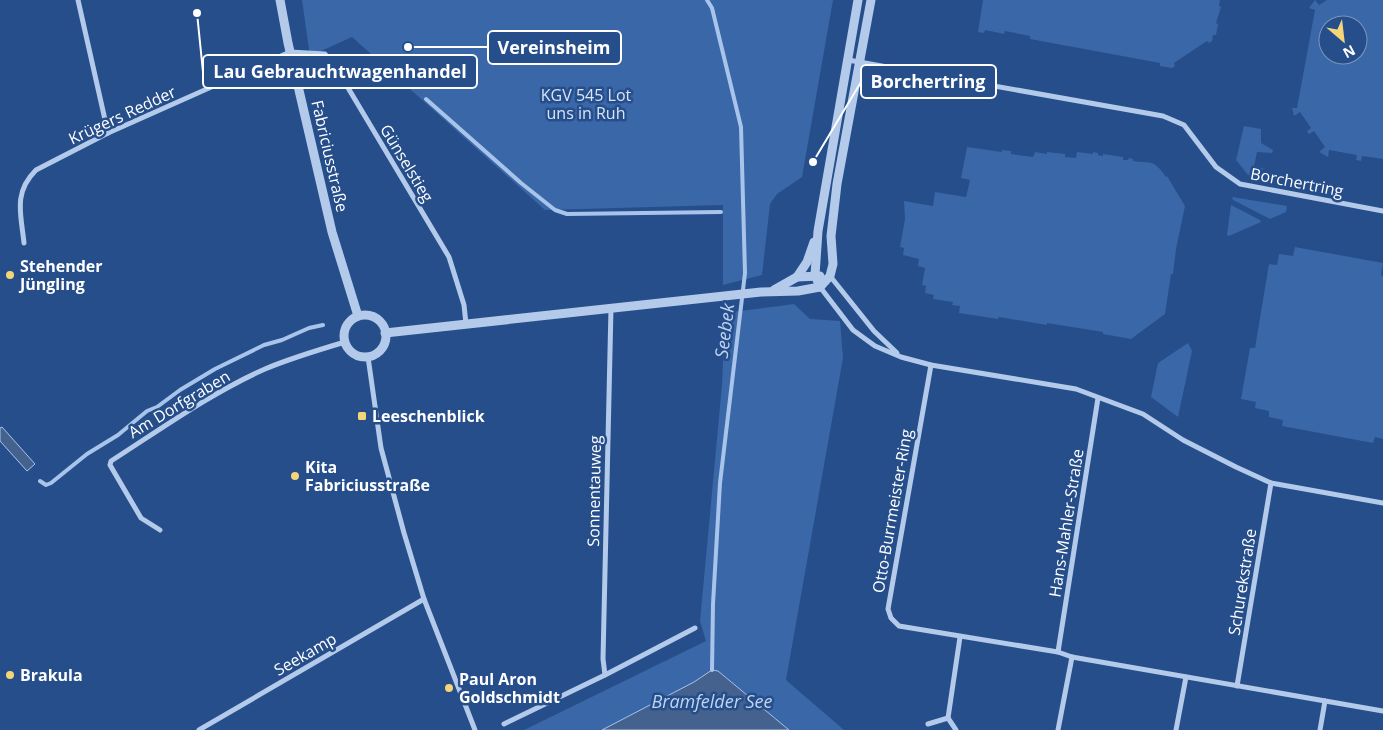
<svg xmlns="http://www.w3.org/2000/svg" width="1383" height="730" viewBox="0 0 1383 730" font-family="'Open Sans',sans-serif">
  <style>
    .green { fill: #3a67a8; fill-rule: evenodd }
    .water { fill: #45628e; stroke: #a8c4eb }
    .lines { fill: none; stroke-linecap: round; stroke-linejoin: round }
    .stream { stroke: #a8c4eb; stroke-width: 4 }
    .minor { stroke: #b4caea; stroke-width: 5 }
    .tertiary { stroke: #b4caea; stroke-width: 9 }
    .poi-dot { fill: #f4d578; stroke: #254e8b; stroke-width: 2 }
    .labels { text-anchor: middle; stroke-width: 5; stroke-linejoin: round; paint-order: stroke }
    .park-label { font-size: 16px; fill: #d8e5f8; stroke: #254e8b }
    .street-label { font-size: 16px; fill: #fff; stroke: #254e8b }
    .poi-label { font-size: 16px; font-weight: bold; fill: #fff; stroke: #254e8b; text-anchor: start }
    .water-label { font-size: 18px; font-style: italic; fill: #bfd4f1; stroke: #254e8b }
    .leader { fill: none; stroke: #fff; stroke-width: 2 }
    .callout-dot { fill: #fff; stroke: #254e8b; stroke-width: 2 }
    .callout { fill: #254e8b; stroke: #fff; stroke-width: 2 }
    .callout-label { font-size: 18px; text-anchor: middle; font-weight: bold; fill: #fff }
  </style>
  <rect width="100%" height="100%" fill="#254e8b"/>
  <!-- green -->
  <g class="green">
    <polygon points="302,0 833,0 802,177 777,194 770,204 762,275 723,285 723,205 545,210 352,37 310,56"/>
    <polygon points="983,0 1220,0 1219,6 1221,7 1216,23 1218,24 1216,35 1213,35 1212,41 1209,43 1207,41 1174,63 1175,66 1172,68 1160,66 1160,63 1030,39 1030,36 1005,31 1004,34 985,30 984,33 978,32"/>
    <path d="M1315 0 1319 5 1327 0H1383V159L1362 156 1361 161 1356 160 1357 155 1329 150 1328 157 1319 152 1325 147 1314 131 1309 134 1307 131 1311 128 1300 112 1294 116 1292 108H1297L1315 10 1309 8ZM1328 25H1358V55H1328Z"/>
    <polygon points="1244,126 1261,129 1261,143 1273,150 1272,153 1257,152 1254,166 1263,168 1262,178 1248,175 1236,160"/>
    <path d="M967 147 1002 152V150L1011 151V154L1033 157 1035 152 1047 154V152L1065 154V157L1076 158 1077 152 1093 154V152L1098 153V155L1103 156V154L1123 157V160H1128L1129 158 1133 159V161C1151 164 1153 158 1166 177L1167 176 1185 206 1176 249 1173 274H1171L1165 314 1131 339 1103 334V332L1047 323V325L999 317 998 319 959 313 960 306 952 305 953 302 933 299 934 295 925 293 926 286 922 285 925 268 918 266 919 259 903 255 904 248 900 247 905 219 904 201 933 206 935 192 966 197 970 180 961 178Z"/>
    <polygon points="1232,197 1287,206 1286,212 1270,219 1233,200"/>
    <polygon points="1231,205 1260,220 1261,222 1229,236 1227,235"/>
    <polygon points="1295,247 1383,263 1381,275 1383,276 1383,439 1375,437 1373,443 1282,426 1283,420 1269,417 1269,411 1255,408 1256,402 1241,399 1250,348 1255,348 1269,264 1277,265 1279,254 1293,256"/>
    <polygon points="794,304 810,319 840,321 843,358 786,680 844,730 789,730 723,675 704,675 694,682 602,730 524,730 706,641 700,621 722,385 725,313"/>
    <polygon points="1188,343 1192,351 1178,417 1151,397 1158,363"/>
  </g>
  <!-- water -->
  <g class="water">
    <polygon points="2,427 35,464 27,471 0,441 0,428"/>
    <polygon points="712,670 718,671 789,730 602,730 694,682"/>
  </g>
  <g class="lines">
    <!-- stream -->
    <g class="stream">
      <polyline points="707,0 712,8 741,127 745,273 720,483 713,604 712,670"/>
      <polyline points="426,99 521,183 555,210 567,214 721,212"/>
      <polyline points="40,481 46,485 51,483 87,454 118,435 147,411 157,407 180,390 215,369 264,345 282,340 309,328 323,325"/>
    </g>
    <!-- minor -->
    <g class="minor">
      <polyline points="78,0 108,133"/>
      <polyline points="848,60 1163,116 1184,125 1216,167 1240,184 1383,211"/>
      <path d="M24 243C21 214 13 193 36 170L108 133 290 52 325 54 335 66 449 257 464 305 466 324"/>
      <polyline points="830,276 874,331 897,353"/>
      <polyline points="820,287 853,330 875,346 901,357 931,365 1076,389 1143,414 1183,440 1236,467 1271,483 1383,503"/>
      <polyline points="368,357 381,448 404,533 424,599 475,730"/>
      <polyline points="931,365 888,609 891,618 899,626 1058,652 1072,657 1383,711"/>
      <path d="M160 530 141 518 110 465 111 461C161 429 211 393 265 369 291 358 318 350 345 342"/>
      <polyline points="1058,652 1098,398"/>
      <polyline points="605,675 603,659 611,308"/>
      <polyline points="1237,686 1271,483"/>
      <polyline points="948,718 956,730"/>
      <polyline points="504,724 605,675 695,628"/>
      <polyline points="928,724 948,718 960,637"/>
      <polyline points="199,730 424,599"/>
      <polyline points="1058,730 1072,657"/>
      <polyline points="1176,730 1186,677"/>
      <polyline points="1320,730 1325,701"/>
    </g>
    <!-- tertiary -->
    <g class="tertiary">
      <polyline points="280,0 288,43 332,232 358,316"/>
      <polyline points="797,277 807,262 814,242"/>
      <polyline points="820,287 815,275 818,231 858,0"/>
      <polyline points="774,290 797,277 820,276"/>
      <circle cx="365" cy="336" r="21"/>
      <polyline points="385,333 761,292 798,291 820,287 830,276 833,264 831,236 837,184 871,0"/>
    </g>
  </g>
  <!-- markers -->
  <g class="poi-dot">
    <circle cx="10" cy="275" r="5"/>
    <rect x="357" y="411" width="10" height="10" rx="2.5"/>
    <circle cx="295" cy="476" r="5"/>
    <circle cx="10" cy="675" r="5"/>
    <circle cx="449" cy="688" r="5"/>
  </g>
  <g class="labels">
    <!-- park labels -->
    <g class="park-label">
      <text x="586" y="101">KGV 545 Lot<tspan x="586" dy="18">uns in Ruh</tspan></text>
    </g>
    <!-- street labels -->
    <g class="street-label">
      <text transform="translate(122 115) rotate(-25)" y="6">Krügers Redder</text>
      <text transform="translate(330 156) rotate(77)" y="6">Fabriciusstraße</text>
      <text transform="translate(407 163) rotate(59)" y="6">Günselstieg</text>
      <text transform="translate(1297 182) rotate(11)" y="6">Borchertring</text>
      <text transform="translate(179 404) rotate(-31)" y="6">Am Dorfgraben</text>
      <text transform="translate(594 491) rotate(-89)" y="6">Sonnentauweg</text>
      <text transform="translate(892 511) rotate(-80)" y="6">Otto-Burrmeister-Ring</text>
      <text transform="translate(1066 523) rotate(-81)" y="6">Hans-Mahler-Straße</text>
      <text transform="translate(1242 582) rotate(-81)" y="6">Schurekstraße</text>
      <text transform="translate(305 654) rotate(-30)" y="6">Seekamp</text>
    </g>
    <!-- poi labels -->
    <g class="poi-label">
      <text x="20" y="272">Stehender<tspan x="20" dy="18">Jüngling</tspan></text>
      <text x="372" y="422">Leeschenblick</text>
      <text x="305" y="473">Kita<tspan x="305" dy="18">Fabriciusstraße</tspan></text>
      <text x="20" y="681">Brakula</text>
      <text x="459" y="685">Paul Aron<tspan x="459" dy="18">Goldschmidt</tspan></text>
    </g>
    <!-- water labels -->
    <g class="water-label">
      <text transform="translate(725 331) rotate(-83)" y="6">Seebek</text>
      <text x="712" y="708">Bramfelder See</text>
    </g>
  </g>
  <!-- callouts -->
  <path class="leader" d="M408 47L488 47M197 13L203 72M813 162L861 82"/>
  <g class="callout-dot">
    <circle cx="408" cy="47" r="5"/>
    <circle cx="197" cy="13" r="5"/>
    <circle cx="813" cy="162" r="5"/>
  </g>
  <g class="callout">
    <rect x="488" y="31" width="133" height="33" rx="5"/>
    <rect x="203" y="55" width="274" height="33" rx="5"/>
    <rect x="861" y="65" width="135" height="33" rx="5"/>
  </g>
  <g class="callout-label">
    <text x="554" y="54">Vereinsheim</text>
    <text x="340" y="78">Lau Gebrauchtwagenhandel</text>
    <text x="928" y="88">Borchertring</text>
  </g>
  <!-- north arrow -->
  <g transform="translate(1343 40) rotate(152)"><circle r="24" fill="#254e8b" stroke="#7c95b9"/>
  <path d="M0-4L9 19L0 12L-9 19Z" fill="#f4d578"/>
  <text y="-8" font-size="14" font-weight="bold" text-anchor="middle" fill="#ffffff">N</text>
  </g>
</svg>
